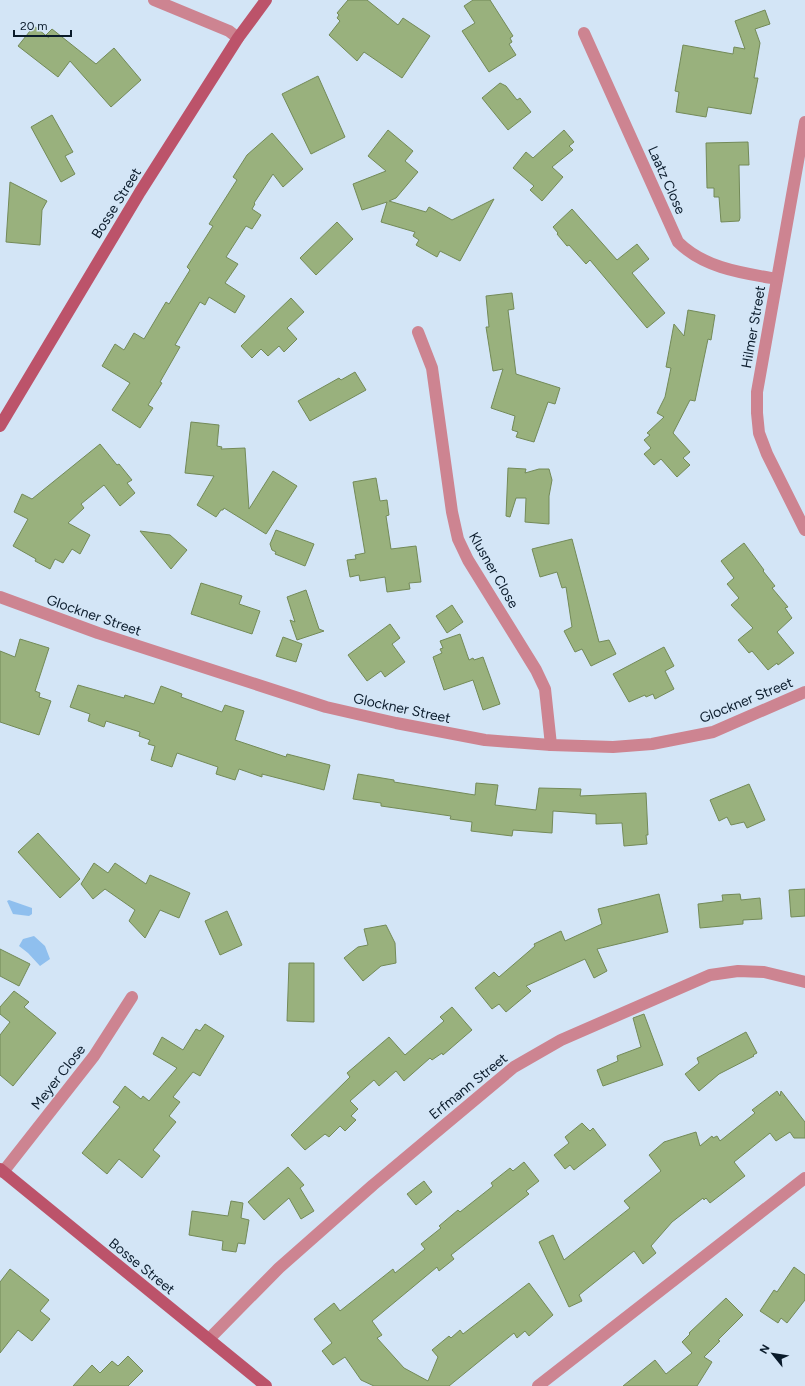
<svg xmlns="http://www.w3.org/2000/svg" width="805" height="1386" viewBox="0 0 805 1386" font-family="Figtree,sans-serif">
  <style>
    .water { fill: #8fbfee }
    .building { fill: #99b17d; stroke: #738a58 }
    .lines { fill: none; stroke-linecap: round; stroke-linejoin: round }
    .street { stroke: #cd8491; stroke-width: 12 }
    .secondary { stroke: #bc536a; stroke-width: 12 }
    .labels { text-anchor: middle; stroke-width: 3; stroke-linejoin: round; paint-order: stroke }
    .street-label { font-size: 14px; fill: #0a1b2b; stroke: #d3e5f6 }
  </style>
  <rect width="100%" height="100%" fill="#d3e5f6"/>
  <!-- water -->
  <g class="water">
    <polygon points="9,900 32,908 32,914 29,916 13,914 7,901"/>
    <polygon points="34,936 45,946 50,959 40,966 28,953 19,946 23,939"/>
  </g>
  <!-- building -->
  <g class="building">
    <polygon points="348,0 367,0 398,25 403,18 430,36 402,78 364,52 357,61 329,35 340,21 337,18 339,15 337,13"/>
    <polygon points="473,0 490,0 513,36 510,38 512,42 509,44 516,55 489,72 462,31 475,23 464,6"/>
    <polygon points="765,10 770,24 755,29 760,43 754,78 758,78 751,114 708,107 706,117 676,112 679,92 675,91 683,45 733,54 734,47 745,49 735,21"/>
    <polygon points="34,26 49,38 46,35 52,29 96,64 114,48 141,80 111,107 70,61 58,77 18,46"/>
    <polygon points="318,76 345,137 311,154 282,94"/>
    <polygon points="500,83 506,86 517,100 520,98 531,112 508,130 482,98"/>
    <polygon points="52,115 73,152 65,156 75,174 61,182 31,127"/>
    <polygon points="388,130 413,151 405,161 418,172 396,198 389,201 426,212 429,207 452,220 494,199 460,261 440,251 437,257 416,245 419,240 413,236 415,232 381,222 387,202 362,210 353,184 386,171 368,156"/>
    <polygon points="564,130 574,142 569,146 573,150 552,167 563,177 542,201 530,190 534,186 513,168 526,152 533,158"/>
    <polygon points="272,133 303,169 283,187 273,174 254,203 255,204 252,209 261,215 252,229 246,226 226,257 238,264 225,283 245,296 235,313 209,297 205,305 200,302 175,345 180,347 160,382 162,383 148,405 153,408 140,428 112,410 130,383 102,366 115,344 124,350 134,333 144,339 166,302 169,304 190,270 187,267 213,226 209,224 237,180 233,177 247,155"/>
    <polygon points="748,142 749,165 739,165 740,218 739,221 721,222 719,197 714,197 714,188 707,188 706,143"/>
    <polygon points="10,182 47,201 42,210 40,245 6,242"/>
    <polygon points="572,209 617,260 637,244 649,259 632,273 665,313 647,328 590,260 586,264 569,245 567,246 557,234 558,233 553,227"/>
    <polygon points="337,222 353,239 316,275 300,258"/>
    <polygon points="512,293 514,309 508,310 516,374 560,388 555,404 548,402 534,442 516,437 518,432 512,430 515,416 491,408 503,369 493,371 486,327 489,327 486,296"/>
    <polygon points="291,298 304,312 287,328 297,339 284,352 279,346 268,356 261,349 252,358 241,346"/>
    <polygon points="688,310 715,315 711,340 708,339 695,401 690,400 673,433 690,452 683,458 690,465 677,477 661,459 654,465 644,454 651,448 644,440 650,435 647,433 664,417 657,413 665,397 671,368 666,367 674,324 684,336"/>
    <polygon points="355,372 366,390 310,421 298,401 339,378 341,380"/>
    <polygon points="191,422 219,425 217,446 222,447 221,449 245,448 249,509 273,471 297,486 266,534 224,508 223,510 221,510 216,517 197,505 214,476 185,473"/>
    <polygon points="100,444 117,465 119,464 132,480 127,483 135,493 120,506 104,485 81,504 84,508 68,523 90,535 80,554 72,549 63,563 55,559 50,569 35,561 36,559 13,546 28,519 14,512 22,494 32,499"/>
    <polygon points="508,468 526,469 525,473 539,469 549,469 552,480 549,496 549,524 525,522 526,498 516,498 510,517 506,516"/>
    <polygon points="376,478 380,501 387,500 389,515 386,516 391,549 416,546 421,582 409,583 410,589 387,592 385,577 360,581 359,575 350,577 347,560 356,559 355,555 365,553 353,482"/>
    <polygon points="276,530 314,544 305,566 275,554 276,552 272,550 270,544"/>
    <polygon points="140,531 170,535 187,550 171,569"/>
    <polygon points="572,539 599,642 609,640 616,654 591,666 582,649 575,652 564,631 572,627 566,587 562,588 557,572 540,577 532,549"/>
    <polygon points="744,543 764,570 763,571 775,586 772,588 788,607 785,608 792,618 777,632 794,653 778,665 777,663 768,670 752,651 749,653 738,640 753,628 731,605 739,598 727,584 734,578 721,561"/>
    <polygon points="201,583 242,596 239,604 260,611 252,634 191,614"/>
    <polygon points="306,590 319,629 324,631 297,640 290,620 295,622 287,597"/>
    <polygon points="452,605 463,622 447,633 436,616"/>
    <polygon points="390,624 400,638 392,644 405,662 385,677 381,671 367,681 348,655"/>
    <polygon points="460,634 469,660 473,658 474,660 483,657 500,704 483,710 473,680 444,690 433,657 442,653 440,649 443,648 440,641"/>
    <polygon points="283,637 302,644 296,662 276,656"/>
    <polygon points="20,639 49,648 35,691 40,693 39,697 51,701 39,735 0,722 0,651 15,657"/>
    <polygon points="664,647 674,666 665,671 674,689 655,699 653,694 646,697 645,695 629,702 613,674"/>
    <polygon points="78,685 124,698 125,695 154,704 161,686 182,694 181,697 222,712 225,705 244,711 235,740 286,757 287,754 330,765 324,790 262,774 262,777 239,769 235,780 216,774 218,767 177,753 172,767 151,760 155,746 148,744 150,740 139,736 140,732 106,721 104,727 88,721 90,714 70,707"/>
    <polygon points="358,774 394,780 394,782 475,795 476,783 498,785 495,805 536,810 539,788 581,789 580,796 646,793 648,835 646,835 647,844 624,846 622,823 596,824 596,814 553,811 552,833 513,830 512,836 471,831 472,822 450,819 451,816 381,806 381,803 353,799"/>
    <polygon points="749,784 765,820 747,828 744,822 731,825 727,817 719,821 710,800"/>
    <polygon points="38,833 80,879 60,898 18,852"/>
    <polygon points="94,863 108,873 115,863 146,884 150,875 190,893 179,918 160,910 145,938 129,921 135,910 105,889 93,899 81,884"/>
    <polygon points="805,889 805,916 791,917 789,890"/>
    <polygon points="659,894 668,932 597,949 607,971 594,978 585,959 526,986 531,991 506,1012 499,1004 492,1009 475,988 494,972 499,977 535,946 534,944 561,931 565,941 602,924 598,909"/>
    <polygon points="740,894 741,900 760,898 762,919 743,920 743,924 700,928 698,904 723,901 722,895"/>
    <polygon points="227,911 242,945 220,955 205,921"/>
    <polygon points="386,925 395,943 396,963 381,966 363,981 344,958 358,947 368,945 364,929"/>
    <polygon points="0,949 30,964 19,986 0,976"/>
    <polygon points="289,963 314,963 314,1022 287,1021"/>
    <polygon points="14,991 29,1002 24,1007 56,1033 13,1086 0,1075 0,1035 10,1022 0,1014 0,1007"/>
    <polygon points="452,1007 472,1030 443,1055 442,1053 432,1060 430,1058 404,1081 396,1071 379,1086 374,1080 350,1101 358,1109 351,1116 356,1120 345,1131 340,1126 329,1137 325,1134 305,1150 291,1135 350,1077 347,1073 389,1037 405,1055 444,1021 440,1017"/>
    <polygon points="644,1014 663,1065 603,1086 597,1070 618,1061 617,1056 641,1047 633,1018"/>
    <polygon points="205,1024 224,1036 200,1076 193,1072 173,1097 180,1102 169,1116 176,1122 153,1150 160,1156 142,1178 119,1159 107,1174 82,1153 120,1107 113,1102 125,1086 141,1099 143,1096 149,1101 177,1068 153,1054 162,1037 183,1050 196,1029 200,1031"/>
    <polygon points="746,1032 757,1053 753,1055 754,1056 719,1074 699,1091 685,1074 699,1063 697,1058"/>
    <polygon points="777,1091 780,1096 781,1091 805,1122 805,1138 794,1138 790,1132 776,1141 770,1133 734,1162 745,1176 710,1203 706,1198 704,1200 703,1198 672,1222 651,1246 656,1253 643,1264 634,1251 579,1295 582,1301 569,1307 539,1242 553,1235 564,1260 630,1208 624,1201 661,1171 649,1155 664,1142 696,1132 700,1146 712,1136 713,1138 717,1136 720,1141 755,1113 752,1110"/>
    <polygon points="582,1123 590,1131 593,1128 606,1145 574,1170 570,1165 565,1169 554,1155 569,1143 565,1137"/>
    <polygon points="524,1162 539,1181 526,1191 529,1194 451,1255 454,1259 439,1271 437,1267 372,1321 382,1335 377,1338 404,1368 428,1381 438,1357 432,1350 449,1336 451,1338 460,1330 463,1334 529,1283 553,1315 529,1336 525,1331 517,1338 514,1333 449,1386 374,1386 361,1380 345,1357 333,1365 322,1351 332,1343 314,1319 334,1303 340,1311 393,1269 395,1273 425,1249 421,1244 441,1228 439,1226 458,1210 460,1212 493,1186 491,1183 510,1168 513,1171"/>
    <polygon points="288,1167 304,1185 300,1188 314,1211 301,1219 289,1198 264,1220 248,1202"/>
    <polygon points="424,1181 432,1192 416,1205 407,1194"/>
    <polygon points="231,1201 243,1203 241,1218 249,1220 245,1244 238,1243 236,1252 222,1250 223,1241 189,1235 192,1211 228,1216"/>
    <polygon points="794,1267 805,1275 805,1300 787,1323 781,1318 778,1323 760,1311 774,1290 777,1292"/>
    <polygon points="10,1269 49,1300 40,1311 50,1319 32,1341 18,1330 0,1353 0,1282"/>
    <polygon points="726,1298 743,1315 718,1340 720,1341 704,1357 712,1362 697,1386 623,1386 655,1360 666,1374 692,1353 682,1342 690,1334 689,1333"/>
    <polygon points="128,1356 143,1371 128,1386 73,1386 92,1365 100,1373 112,1361 118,1366"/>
  </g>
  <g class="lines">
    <!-- street -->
    <g class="street">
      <polyline points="154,0 229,31 238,38"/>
      <path d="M584 33 678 242C704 268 742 273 777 279"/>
      <polyline points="805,122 757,392 757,413 759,433 767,454 805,530"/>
      <polyline points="418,332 432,368 452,512 458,539 468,560 536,670 545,689 551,745"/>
      <polyline points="0,597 98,633 326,707 396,723 485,740 551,745 613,747 652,744 713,732 805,692"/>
      <polyline points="3,1172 94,1056 132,997"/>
      <polyline points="209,1339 279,1268 373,1185 514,1067 561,1040 710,975 738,971 764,972 805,982"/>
      <polyline points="538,1386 805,1178"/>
    </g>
    <!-- secondary -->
    <g class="secondary">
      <polyline points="0,426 140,192 238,38 266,0"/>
      <polyline points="0,1169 266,1386"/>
    </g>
  </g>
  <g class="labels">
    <!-- street labels -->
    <g class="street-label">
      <text transform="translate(667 180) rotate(66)" y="5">Laatz Close</text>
      <text transform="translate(116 203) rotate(-58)" y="5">Bosse Street</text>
      <text transform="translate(753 327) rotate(-80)" y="5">Hilmer Street</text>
      <text transform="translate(494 570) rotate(60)" y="5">Klusner Close</text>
      <text transform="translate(94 615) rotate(19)" y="5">Glockner Street</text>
      <text transform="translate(746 700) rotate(-22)" y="5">Glockner Street</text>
      <text transform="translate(402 708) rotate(12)" y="5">Glockner Street</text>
      <text transform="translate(58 1077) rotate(-52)" y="5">Meyer Close</text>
      <text transform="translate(468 1086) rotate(-39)" y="5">Erfmann Street</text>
      <text transform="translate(142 1266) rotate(39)" y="5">Bosse Street</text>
    </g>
  </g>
  <!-- north arrow -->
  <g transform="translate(773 1354) rotate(300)" stroke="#d3e5f6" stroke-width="3" paint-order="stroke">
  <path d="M0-3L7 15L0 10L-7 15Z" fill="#0a1b2b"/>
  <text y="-6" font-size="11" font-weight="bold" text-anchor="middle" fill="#0a1b2b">N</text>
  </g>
  <!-- scale -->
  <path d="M14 30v6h57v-6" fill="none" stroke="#0a1b2b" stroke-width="2"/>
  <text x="20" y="30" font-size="12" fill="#0a1b2b" stroke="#d3e5f6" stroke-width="3" paint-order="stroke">20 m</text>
</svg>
